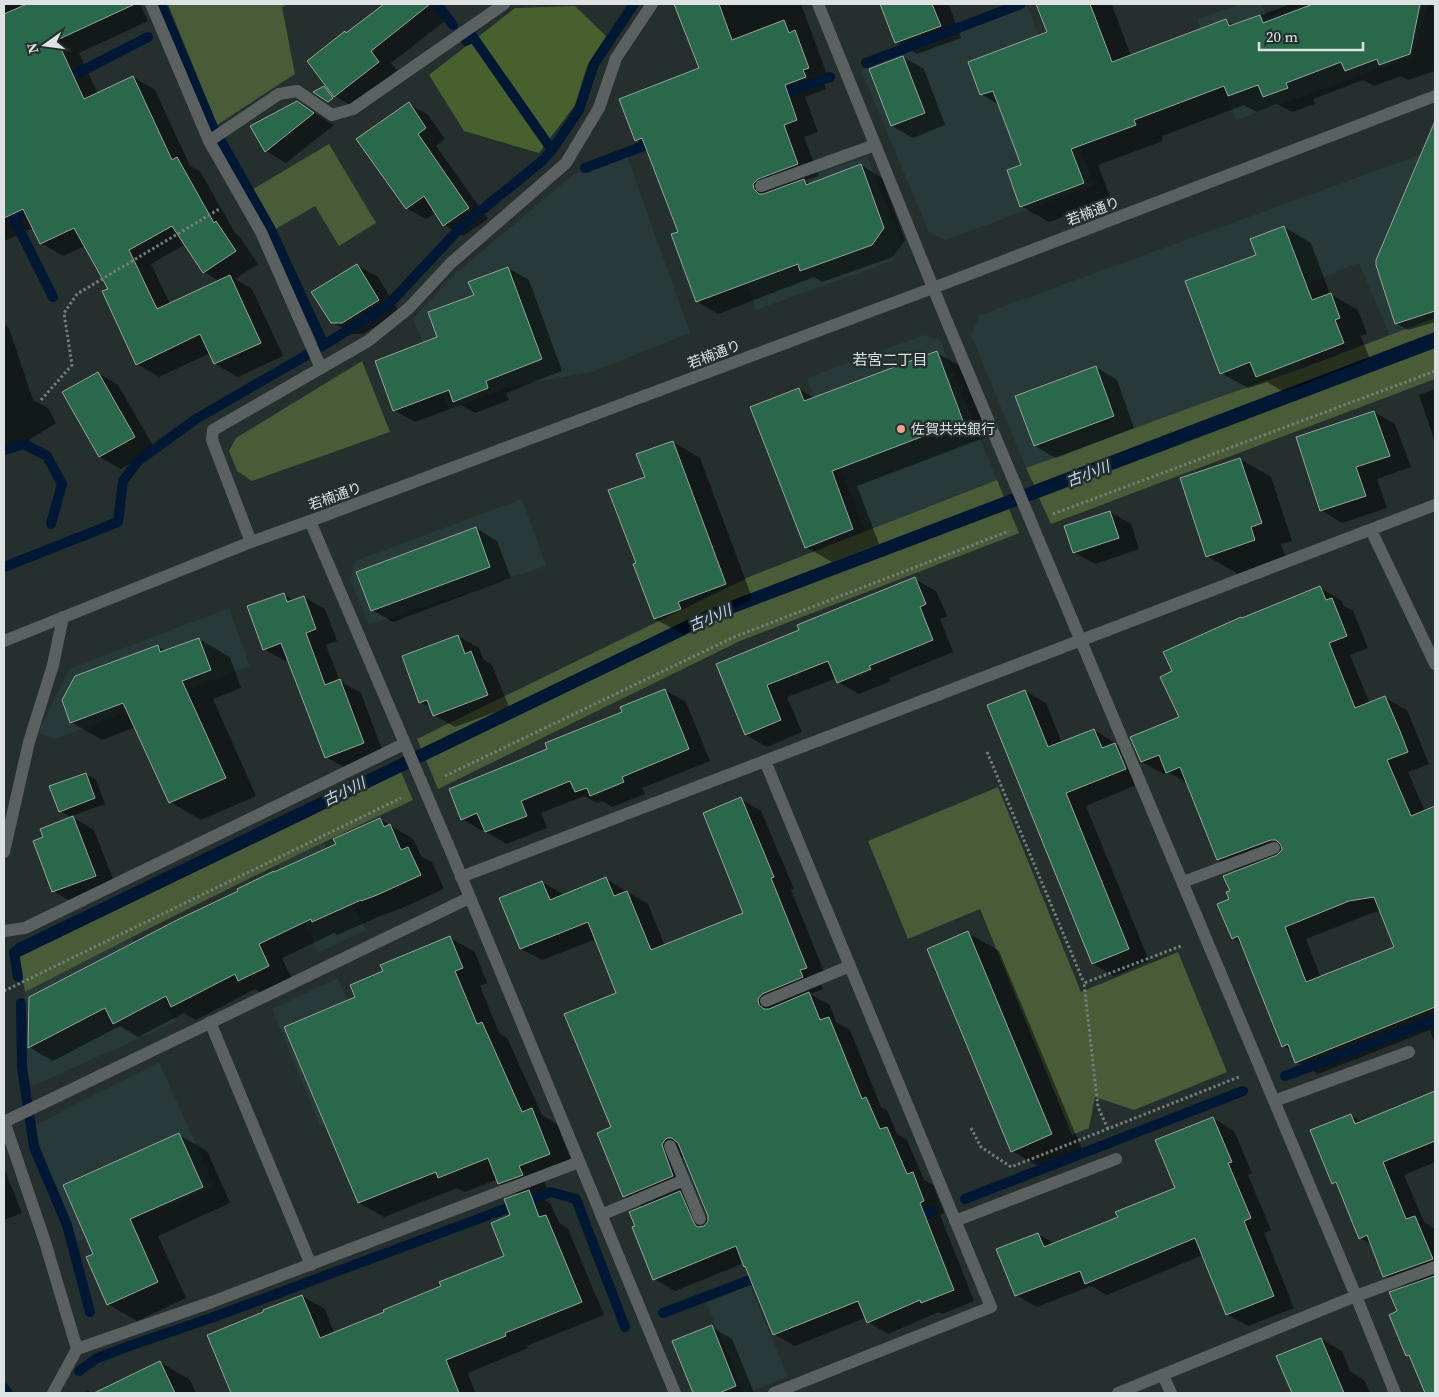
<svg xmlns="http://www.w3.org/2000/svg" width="1439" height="1397" viewBox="0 0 1439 1397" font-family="'Source Serif 4','Noto Sans JP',serif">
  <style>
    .built { fill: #273938 }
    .green { fill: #495b37 }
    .forest { fill: #48602e }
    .water { fill: #011835 }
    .shadow { fill: #0007; fill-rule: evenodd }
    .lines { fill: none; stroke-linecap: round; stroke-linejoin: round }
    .stream { stroke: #011835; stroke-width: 10 }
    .building { fill: #29684b; stroke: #99a29d; fill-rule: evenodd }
    .path { stroke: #737c7b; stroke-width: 3; stroke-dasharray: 2.5 2.5; stroke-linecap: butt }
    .minor { stroke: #5b6061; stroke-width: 12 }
    .poi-dot { fill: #f49f86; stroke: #252f2e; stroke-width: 2 }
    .labels { text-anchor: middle; stroke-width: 5; stroke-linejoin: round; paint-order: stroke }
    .street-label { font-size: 14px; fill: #dce3e2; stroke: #252f2e }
    .poi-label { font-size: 14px; fill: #dce3e2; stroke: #252f2e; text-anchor: start }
    .neighbourhood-label { font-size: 15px; fill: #dce3e2; stroke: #252f2e }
    .water-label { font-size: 15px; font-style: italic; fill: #c3d9f4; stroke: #252f2e }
  </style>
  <rect width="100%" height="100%" fill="#252f2e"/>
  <!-- built -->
  <g class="built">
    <polygon points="1241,4 1262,4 1268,17 1303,4 1428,4 1412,57 1236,120 1197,19"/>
    <polygon points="1027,5 1094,185 946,240 929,233 861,70"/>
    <polygon points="1435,149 1435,318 1390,336 1359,263 1274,297 1303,368 1222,396 1026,468 971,335 980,315"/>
    <polygon points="627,156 690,333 592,372 508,387 449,410 413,318 456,273 574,174"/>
    <polygon points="867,156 902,243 892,261 756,310 718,208"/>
    <polygon points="924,335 940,340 997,480 865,532 807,378"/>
    <polygon points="522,499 546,566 369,625 350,580 355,561"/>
    <polygon points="229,608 250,666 56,739 38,733 69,669"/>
    <polygon points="324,842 366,930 318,953 278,865"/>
    <polygon points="131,937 175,1022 33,1086 23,1068 25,992"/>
    <polygon points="338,978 384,1097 320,1126 272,1009"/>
    <polygon points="159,1062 215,1187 76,1242 33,1126"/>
    <polygon points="746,1276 788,1377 747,1393 744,1393 702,1293"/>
  </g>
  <!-- green -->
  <g class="green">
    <polygon points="168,4 289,4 282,7 295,74 217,125"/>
    <polygon points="329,144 376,223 339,246 315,206 274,230 253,189"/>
    <polygon points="1435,318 1435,332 1034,485 1026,468 1222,396 1303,368"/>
    <polygon points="1435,348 1435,379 1051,524 1039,498"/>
    <polygon points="362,361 390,432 252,481 237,471 229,451 236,438"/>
    <polygon points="997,480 1004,497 712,608 421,749 417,739 751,576"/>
    <polygon points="1009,509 1019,533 740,641 438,789 426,760 718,619"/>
    <path d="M401 772 413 800C282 861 153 926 25 992L19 957Z"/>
    <polygon points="998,787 1081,992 1178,952 1227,1072 1134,1110 1095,1097 1089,1128 1072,1135 980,909 908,939 868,841"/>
  </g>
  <!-- forest -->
  <polygon class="forest" points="575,6 606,36 587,66 575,105 539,153 464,131 429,75 515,8"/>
  <!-- water -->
  <polygon class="water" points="1435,332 1435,348 718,619 15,959 9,952 16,944 712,608"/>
  <!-- shadow -->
  <g class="shadow">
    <path d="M4 4H140L148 21 79 53 98 94 133 77 155 90 190 166 200 171 235 233 239 236 258 264 235 279 252 289 283 356 238 377 215 364 210 353 159 377 137 364 110 289 85 246 63 256 41 243 33 228 4 241ZM186 244 204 272 219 281 170 304 151 264Z"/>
    <polygon points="387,4 434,4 446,20 391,63 400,74 356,108 335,96 347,34"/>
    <polygon points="680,4 801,4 829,80 824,82 826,89 805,97 818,132 804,137 819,176 805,181 811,184 861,165 882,178 905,240 893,257 822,282 814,277 718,314 697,301 679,232 646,146 636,140 701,69 676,5"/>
    <polygon points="882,4 953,4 949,5 961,38 917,54 896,42"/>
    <polygon points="1043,4 1110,4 1112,5 1131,56 1226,21 1234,25 1286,6 1285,4 1435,4 1435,71 1408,80 1401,76 1374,86 1363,80 1313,99 1315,104 1292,112 1277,104 1257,112 1244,105 1162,136 1163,141 1098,165 1111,199 1049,222 1021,206 1022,166 999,105 981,94 1049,32 1038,5"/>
    <polygon points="903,57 924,69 945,125 913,138 892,126"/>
    <polygon points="297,102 334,125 286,163 266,151"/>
    <polygon points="409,104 428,115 445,139 436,146 488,219 463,236 444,225 436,213 426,219 406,208"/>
    <polygon points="1435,160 1435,322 1408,330 1396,323 1417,167"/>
    <polygon points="1284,227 1311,243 1330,294 1358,310 1367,334 1361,336 1370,359 1284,392 1267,382 1248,388 1221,373 1258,256"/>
    <polygon points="357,265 378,277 399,312 363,334 353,334 332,322"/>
    <polygon points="508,268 529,280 562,371 506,393 509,400 475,413 461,405 415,422 394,410 439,338 475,296"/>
    <polygon points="4,325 9,328 33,400 48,408 56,423 4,456"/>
    <polygon points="937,353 964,368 989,436 857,486 879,544 832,562 806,547 799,389 815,399"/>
    <polygon points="1096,367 1117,380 1134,428 1056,458 1035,446"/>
    <polygon points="98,373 118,385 155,449 121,469 100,457 64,393"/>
    <polygon points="1435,389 1435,442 1419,395"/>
    <polygon points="1374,412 1395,424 1411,467 1377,479 1387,508 1342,523 1321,510"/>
    <polygon points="673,442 700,458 753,600 705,618 708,625 683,634 655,619 637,564 647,478"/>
    <polygon points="1240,459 1271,477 1292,541 1281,544 1286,558 1238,574 1207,556"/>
    <polygon points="1110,512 1131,524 1139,549 1095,564 1074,552"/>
    <polygon points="476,528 497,541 511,578 393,622 372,610"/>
    <polygon points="915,579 936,591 947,616 940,619 953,652 889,678 891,681 859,694 838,682 837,678 787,697 802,732 767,747 746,735 717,665 800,630"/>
    <path d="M1320 588 1341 600 1344 606 1353 611 1368 648 1350 655 1370 704 1385 698 1407 710 1429 764 1408 772 1425 812 1435 807V1044L1430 1030 1318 1074 1296 1062 1292 1051 1283 1046 1242 944 1232 938 1230 900 1231 892 1239 871 1218 860 1188 784 1168 772 1163 774 1142 762 1181 718 1174 672 1243 619ZM1381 911 1396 948 1321 978 1306 939 1372 913Z"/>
    <polygon points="283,594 294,601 304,597 325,609 337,641 326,645 340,681 361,693 384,755 347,769 326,757 289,659 285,661 264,649"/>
    <polygon points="458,636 479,648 483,659 492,665 509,707 455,727 434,715 432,708 420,702"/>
    <polygon points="199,639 230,657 241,688 213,699 256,796 201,820 170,802 136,727 102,740 71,722 158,646 166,651"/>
    <polygon points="665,690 686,702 710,761 642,788 645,794 612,807 602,801 597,803 584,796 541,813 547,828 507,844 486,832 485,830 483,831 462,819 548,750 624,712"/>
    <polygon points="1025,691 1046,703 1062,743 1094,730 1136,756 1146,781 1086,806 1149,961 1114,976 1093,964 989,706"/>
    <polygon points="86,774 96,780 105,804 71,816 94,830 116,887 74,903 53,891 45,838 72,818 60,811"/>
    <path d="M741 799 761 811 794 889 791 890 827 979 820 982 823 989 810 994 830 1005 836 1022 850 1030 881 1107 887 1110 897 1134 907 1140 924 1180 933 1185 944 1213 940 1215 974 1301 942 1314 939 1312 888 1334 868 1322 865 1318 795 1346 774 1334 744 1263 675 1291 654 1279 636 1226 643 1207 624 1196 613 1127 617 993 596 939 542 960 521 949 501 898 542 882 563 894 564 896 606 879 648 904 665 946 745 914ZM684 1154 709 1216V1224L700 1204 681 1193 693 1187 682 1158Z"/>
    <polygon points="380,819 413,839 421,856 432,862 444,889 402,908 386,914 385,914 337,935 334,933 282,958 292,979 263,994 255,989 196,1020 184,1013 138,1037 120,1026 53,1061 29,1047 337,845"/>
    <polygon points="968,933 999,951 1083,1152 1043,1169 1012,1151"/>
    <polygon points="450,938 475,952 487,983 480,986 499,1033 507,1038 542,1115 557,1124 574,1168 544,1180 547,1189 534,1194 551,1204 559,1223 568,1229 604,1315 526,1346 528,1348 468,1373 475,1393 232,1393 209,1336 302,1296 325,1309 334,1333 386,1313 505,1256 512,1216 519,1195 499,1183 498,1179 465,1192 457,1188 384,1217 359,1203 357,998 385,972"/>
    <polygon points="1435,1092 1435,1162 1404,1175 1424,1222 1435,1229 1435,1393 1426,1393 1412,1358 1407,1355 1398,1312 1405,1288 1384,1276 1372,1245 1360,1238 1339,1186 1333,1183 1351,1115 1362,1122"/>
    <polygon points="1213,1118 1234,1131 1252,1173 1248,1175 1271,1230 1264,1233 1294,1308 1248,1326 1227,1314 1203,1255 1107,1295 1091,1286 1037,1307 1016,1295 1038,1234 1055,1244 1119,1218 1176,1188"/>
    <polygon points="179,1135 207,1151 230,1203 158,1236 186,1298 137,1321 108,1304 95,1255"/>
    <polygon points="4,1168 22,1213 4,1220"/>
    <polygon points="711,1327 732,1339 754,1393 695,1393 674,1342"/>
    <polygon points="1321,1339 1342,1351 1350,1371 1364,1380 1370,1393 1293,1393 1278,1357"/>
    <polygon points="160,1362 190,1380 196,1393 97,1393"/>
    <polygon points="88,1391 92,1393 82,1393"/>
  </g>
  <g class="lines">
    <!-- stream -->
    <g class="stream">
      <polyline points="161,4 212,125 270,228 324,345"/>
      <polyline points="437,4 453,25"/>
      <polyline points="466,41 473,37 552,150"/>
      <polyline points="866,63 1021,4"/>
      <polyline points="62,81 148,37"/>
      <polyline points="776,97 830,77"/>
      <polyline points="585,168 657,141"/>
      <polyline points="26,200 22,202 15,221 53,297"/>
      <polyline points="4,450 24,444 47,456 62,484 51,524"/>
      <polyline points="4,567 118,522 123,481 138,461 196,419 324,345 388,305 461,227 542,161 552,150 579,110 594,64 634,4"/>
      <polyline points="14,952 18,977"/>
      <polyline points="21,1003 22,1068 34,1147 67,1225 90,1312"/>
      <polyline points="1285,1076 1435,1020"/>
      <polyline points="965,1199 1243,1091"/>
      <polyline points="912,1219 932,1211"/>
      <polyline points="663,1313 763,1275"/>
      <polyline points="79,1371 97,1358 132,1345 211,1318 551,1192 576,1199 625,1327"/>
      <polyline points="4,1388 8,1393"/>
    </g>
  </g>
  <!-- building -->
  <g class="building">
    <polygon points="27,4 135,4 57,40 84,99 133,76 172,160 177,157 214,223 216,221 236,251 203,273 172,226 129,250 157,309 230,275 261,343 214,364 200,334 136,365 102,291 108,289 74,228 40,244 23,209 4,218 4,14"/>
    <polygon points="384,4 430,4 371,51 379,62 334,97 307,61 345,31 346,33"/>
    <polygon points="674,4 719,4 732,40 784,20 789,33 795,30 809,68 803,70 806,77 785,85 797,120 784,125 798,164 758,179 753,184 754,189 759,194 763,194 804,179 806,185 861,164 884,228 872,245 800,271 798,264 696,302 671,234 678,232 642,138 635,141 619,99 699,68"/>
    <polygon points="880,4 932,4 941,26 895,43"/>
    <polygon points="1036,4 1090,4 1112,62 1226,19 1229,26 1260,15 1263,23 1313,4 1420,4 1410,54 1379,65 1377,59 1345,71 1341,62 1286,83 1288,88 1263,97 1258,85 1228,96 1224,86 1134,120 1136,125 1071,149 1084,183 1020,207 1007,170 1021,165 993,91 980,95 968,62 1047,32"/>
    <polygon points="903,56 925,113 891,126 869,69"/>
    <polygon points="324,86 333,98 328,102 313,92"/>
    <polygon points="297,101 314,113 265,152 250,126"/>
    <polygon points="409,102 426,128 418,134 469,208 443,226 424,196 406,209 356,139"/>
    <polygon points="1435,121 1435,311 1395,324 1376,265 1376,260"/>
    <polygon points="1284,226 1312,300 1331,293 1340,318 1335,320 1344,343 1256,377 1250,362 1220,374 1185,281 1256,255 1250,239"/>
    <polygon points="357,264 379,300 342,323 331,323 311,292"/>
    <polygon points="508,267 542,359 486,381 488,388 453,402 449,390 393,411 375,361 437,337 428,312 474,295 468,282"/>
    <polygon points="937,351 963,421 832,471 853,529 805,548 750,407 799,388 804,401"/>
    <polygon points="1096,366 1114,416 1034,446 1015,396"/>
    <polygon points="98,372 135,437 99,457 62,392"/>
    <polygon points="1374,411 1390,456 1356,467 1366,496 1320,511 1296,437"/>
    <polygon points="673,441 726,584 678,602 681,609 654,619 633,564 636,563 608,490 645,477 636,454"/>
    <polygon points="1240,458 1262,523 1251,527 1255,540 1206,557 1180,478"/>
    <polygon points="1110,511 1119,538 1073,553 1064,526"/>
    <polygon points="476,527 490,567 371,611 356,572"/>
    <polygon points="915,577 926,604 920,607 933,640 869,666 871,669 837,683 828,661 767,685 781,720 745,735 716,664 799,630 797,625"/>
    <path d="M1320 586 1326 600 1332 598 1347 636 1329 643 1355 708 1385 696 1400 731 1408 752 1387 760 1411 816 1435 806V1007L1295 1063 1288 1044 1282 1047 1238 936 1232 939 1217 904 1229 899 1226 892 1230 891 1223 876 1277 855 1282 850 1281 845 1276 840H1271L1217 860 1180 767 1166 773 1159 755 1141 762 1130 737 1179 717 1160 677 1172 671 1163 652 1241 617 1242 618ZM1374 897 1394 947 1306 982 1285 927 1349 901Z"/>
    <polygon points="284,593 287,602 304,596 316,629 306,633 325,685 340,679 364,743 325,758 281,643 263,650 247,606"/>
    <polygon points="458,635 465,654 471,651 488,695 433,716 427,700 419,703 402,656"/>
    <polygon points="199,638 211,670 182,681 226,778 169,803 123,703 70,723 62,700 75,676 158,645 160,652"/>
    <polygon points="665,689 689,749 622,777 624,782 590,796 587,788 575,792 570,781 521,801 527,816 485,832 477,813 461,820 449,789 547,749 545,743 622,712 620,707"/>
    <polygon points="1025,690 1048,747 1094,729 1102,748 1115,743 1126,769 1066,793 1129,949 1092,964 987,705"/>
    <polygon points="86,773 95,798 59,812 49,786"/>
    <polygon points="741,797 774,877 771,878 807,968 800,970 803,977 762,994 758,999 759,1005 764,1009 769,1009 809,992 820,1020 829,1017 862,1099 866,1097 880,1129 887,1127 907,1174 913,1172 924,1201 920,1203 954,1290 921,1303 920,1300 867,1323 858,1301 773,1335 745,1266 744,1267 736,1246 653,1280 632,1227 635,1226 629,1212 680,1191 695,1225 698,1227 704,1226 708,1221 708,1216 678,1143 672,1138 667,1138 664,1141 662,1145 673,1176 623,1197 597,1133 611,1127 564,1014 616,993 588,922 520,949 499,898 542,881 550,900 606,877 614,896 627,891 651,950 743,913 703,813"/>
    <polygon points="73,816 96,876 52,892 33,841 43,837 40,829"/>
    <polygon points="380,818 384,827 390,824 401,850 408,847 421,875 377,895 361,901 361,900 312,922 311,919 259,944 269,966 238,981 235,974 171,1007 166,996 113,1024 105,1008 28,1048 29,997 177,920 238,891 237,889 274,871 274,872 336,844 333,839"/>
    <polygon points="968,931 1052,1134 1011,1152 927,949"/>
    <polygon points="450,936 463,968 455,971 477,1024 482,1022 522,1112 532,1108 550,1154 519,1166 523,1175 498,1184 488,1158 438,1178 436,1172 358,1203 284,1027 355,997 350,985 383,971 380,965"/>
    <polygon points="1435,1091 1435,1141 1383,1162 1406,1219 1415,1216 1433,1259 1383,1277 1367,1235 1359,1239 1336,1182 1332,1184 1310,1130 1351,1114 1355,1124"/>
    <polygon points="1213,1117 1232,1162 1228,1163 1251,1218 1244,1221 1274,1296 1226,1315 1195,1238 1085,1284 1080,1271 1015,1296 996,1249 1038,1233 1044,1247 1118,1217 1115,1212 1175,1188 1155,1140"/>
    <polygon points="179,1133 203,1187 130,1219 158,1282 107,1305 86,1257 93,1254 63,1185"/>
    <polygon points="529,1190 539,1217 546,1215 582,1302 505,1333 506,1336 446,1360 459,1393 231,1393 207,1335 263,1312 263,1310 302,1295 320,1338 384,1312 383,1310 441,1286 439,1282 504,1256 491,1223 510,1215 504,1199"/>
    <polygon points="1435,1276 1435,1393 1425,1393 1409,1355 1406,1356 1389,1315 1397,1311 1389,1292"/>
    <polygon points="712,1325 736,1386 719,1393 693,1393 672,1341"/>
    <polygon points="1321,1338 1344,1393 1292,1393 1276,1356"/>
    <polygon points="160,1361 175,1393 94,1393"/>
  </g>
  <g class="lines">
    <!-- path -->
    <g class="path">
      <polyline points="41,400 72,365 64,313 77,294 221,208"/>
      <polyline points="1053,514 1435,371"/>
      <polyline points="987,752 1084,983"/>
      <polyline points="445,776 734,637 1009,531"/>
      <polyline points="4,991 401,798"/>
      <polyline points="971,1128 981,1147 1011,1167 1239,1077"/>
      <polyline points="1108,1129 1098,1107 1084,983 1181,946 1182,948"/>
    </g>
    <!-- minor -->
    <g class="minor">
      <polyline points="151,4 209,141 261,232 321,368"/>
      <polyline points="818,4 945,317 1356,1296 1395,1393"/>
      <polyline points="209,141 279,94 297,91 332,115 353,109 504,4"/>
      <polyline points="761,186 875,145"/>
      <polyline points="310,521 452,854 675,1393"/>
      <polyline points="1371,530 1435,664"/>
      <polyline points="251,542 212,440 213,430 368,341 409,308 451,263 566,163 599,108 616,58 652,4"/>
      <polyline points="4,641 251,542 310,521 933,288 1435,96"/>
      <polyline points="765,761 991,1307 774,1393"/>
      <polyline points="4,852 29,742 53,665 63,617"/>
      <polyline points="461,877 1435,505"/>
      <polyline points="1183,882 1274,848"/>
      <polyline points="4,931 25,928 404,744"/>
      <polyline points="766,1001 850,966"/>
      <polyline points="210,1022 311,1265"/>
      <polyline points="1274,1101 1409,1052"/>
      <polyline points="4,1121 45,1242 77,1349"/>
      <polyline points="4,1122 469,898"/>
      <polyline points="670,1146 700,1219"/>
      <polyline points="601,1215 684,1180"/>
      <polyline points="955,1221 1116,1159"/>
      <polyline points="1163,1375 1171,1393"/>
      <polyline points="53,1393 77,1349 209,1303 579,1162"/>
      <polyline points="1118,1393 1356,1296 1435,1267"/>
    </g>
  </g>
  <!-- markers -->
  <circle class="poi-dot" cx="901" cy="429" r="5"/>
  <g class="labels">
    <!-- street labels -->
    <g class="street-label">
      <text transform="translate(1093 211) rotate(-21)" y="5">若楠通り</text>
      <text transform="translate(714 354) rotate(-21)" y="5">若楠通り</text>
      <text transform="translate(335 496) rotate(-20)" y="5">若楠通り</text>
    </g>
    <!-- poi labels -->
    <g class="poi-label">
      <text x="911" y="434">佐賀共栄銀行</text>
    </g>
    <!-- neighbourhood labels -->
    <g class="neighbourhood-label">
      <text x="890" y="365">若宮二丁目</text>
    </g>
    <!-- water labels -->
    <g class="water-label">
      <text transform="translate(1088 474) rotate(-21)" y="5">古小川</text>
      <text transform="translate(710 618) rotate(-23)" y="5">古小川</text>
      <text transform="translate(344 792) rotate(-26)" y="5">古小川</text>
    </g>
  </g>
  <!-- border -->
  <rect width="1439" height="1397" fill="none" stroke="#dce3e2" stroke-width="10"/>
  <!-- north arrow -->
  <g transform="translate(45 45) rotate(256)" stroke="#252f2e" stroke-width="4" paint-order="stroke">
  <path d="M0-4L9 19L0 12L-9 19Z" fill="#dce3e2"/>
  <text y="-8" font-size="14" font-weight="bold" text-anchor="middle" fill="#dce3e2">N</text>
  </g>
  <!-- scale -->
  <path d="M1259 42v8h104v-8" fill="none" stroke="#dce3e2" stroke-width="2.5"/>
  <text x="1266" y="42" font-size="15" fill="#dce3e2" stroke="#252f2e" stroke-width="4" paint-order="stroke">20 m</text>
</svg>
